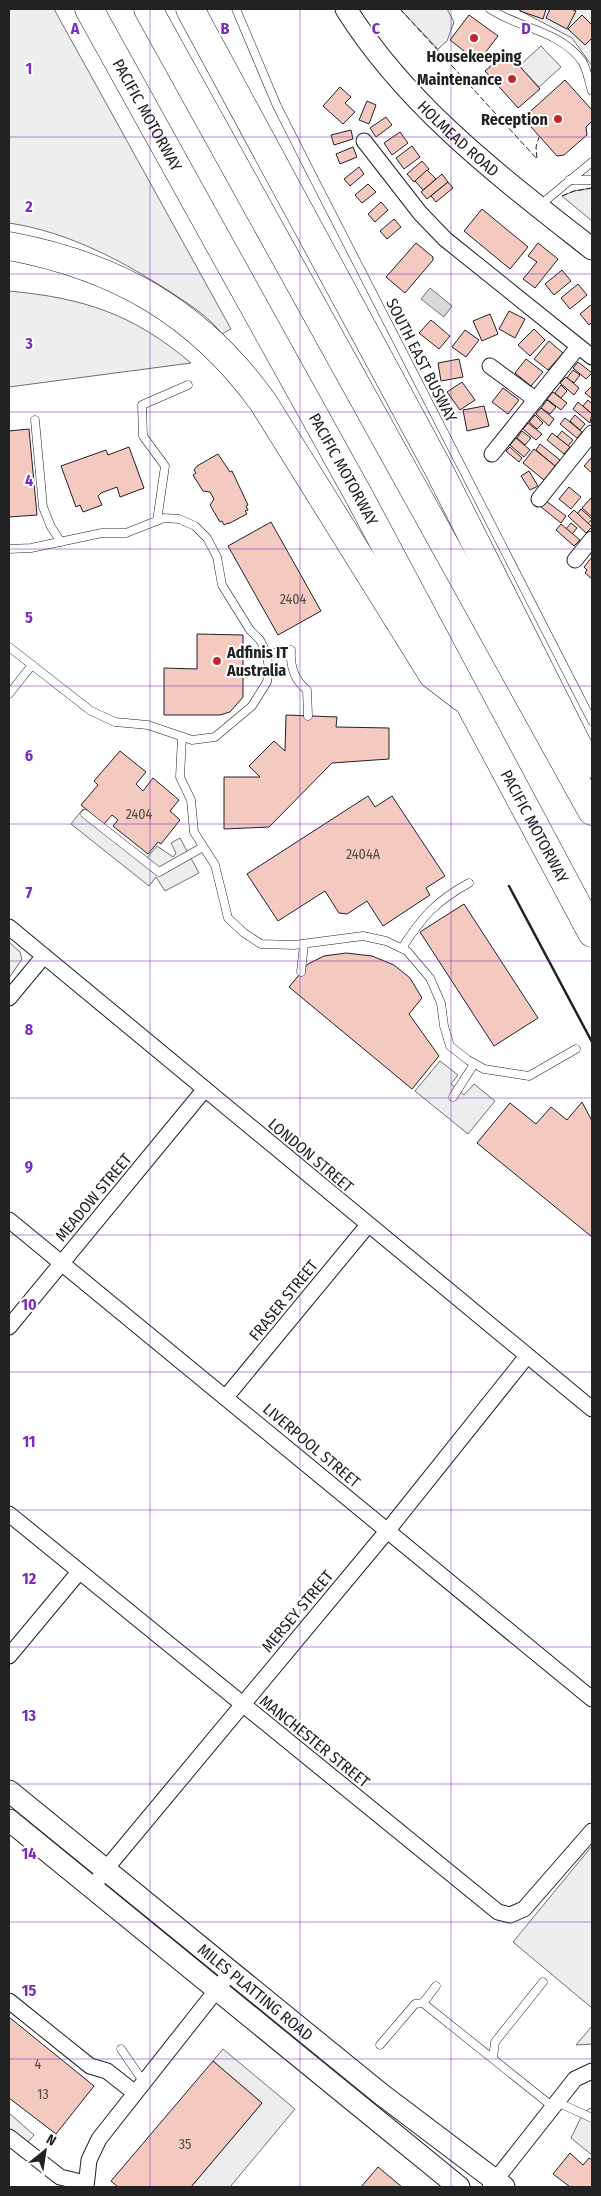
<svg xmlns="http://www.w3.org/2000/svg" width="601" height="2196" viewBox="0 0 601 2196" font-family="'Fira Sans Condensed',sans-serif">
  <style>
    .green { fill: #eee; stroke: #6f6f6f }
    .parking { fill: #ededed; stroke: #6f6f6f }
    .water { fill: #d9d9d9; stroke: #6f6f6f }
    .building { fill: #f3c9c0; stroke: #222 }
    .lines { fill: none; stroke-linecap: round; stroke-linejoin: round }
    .lane-casing { stroke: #222; stroke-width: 9 }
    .street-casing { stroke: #222; stroke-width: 17 }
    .secondary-casing { stroke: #222; stroke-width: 23 }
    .highway-casing { stroke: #222; stroke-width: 29 }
    .lane { stroke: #fff; stroke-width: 8 }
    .street { stroke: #fff; stroke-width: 15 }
    .secondary { stroke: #fff; stroke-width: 21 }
    .highway { stroke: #fff; stroke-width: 28 }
    .fence { stroke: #222; stroke-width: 1; stroke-dasharray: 6 2.5; stroke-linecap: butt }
    .wall { stroke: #222; stroke-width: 2.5 }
    .grid { fill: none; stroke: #7b2cbf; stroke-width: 1; stroke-opacity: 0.55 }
    .poi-dot { fill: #c62828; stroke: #fff; stroke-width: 2 }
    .labels { text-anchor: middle; stroke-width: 4; stroke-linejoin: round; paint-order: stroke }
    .number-label { font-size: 14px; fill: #564c4a }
    .poi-label { font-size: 16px; font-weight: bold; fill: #222; stroke: #fff; text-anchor: end }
    .street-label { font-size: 16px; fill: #222; stroke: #fff }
    .grid-label { font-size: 16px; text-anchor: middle; font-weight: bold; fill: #7b2cbf; stroke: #fff; stroke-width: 4; stroke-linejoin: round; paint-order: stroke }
  </style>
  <rect width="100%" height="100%" fill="#fff"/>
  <!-- green -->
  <g class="green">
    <path d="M9 9H54L231 329 222 334C210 318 192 306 175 295 125 262 69 232 9 223Z"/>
    <polygon points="400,9 447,9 454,22 447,41 438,49"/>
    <polygon points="517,9 592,9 592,66 572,38"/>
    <polygon points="592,188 592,221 562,196 574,191"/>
    <path d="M9 291C84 298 133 314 191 363L9 387Z"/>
    <polygon points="9,942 20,952 22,959 9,978"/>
    <polygon points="592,1846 592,2008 513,1942"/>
    <polygon points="592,2026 592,2044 576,2045"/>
  </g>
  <!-- parking -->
  <g class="parking">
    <polygon points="541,46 561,67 539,87 519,66"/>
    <polygon points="83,809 146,859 157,846 173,857 176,853 171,843 180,838 199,873 165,891 156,877 149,886 71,824"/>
    <polygon points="440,1061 458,1075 451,1084 464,1095 474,1084 495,1101 468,1134 415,1091"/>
    <polygon points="223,2049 295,2109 230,2187 191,2187 262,2103 213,2061"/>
    <polygon points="592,2107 592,2155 571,2138 583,2113"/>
    <polygon points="9,2113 34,2135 22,2149 9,2137"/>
  </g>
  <!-- water -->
  <polygon class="water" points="430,288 452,306 444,317 421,299"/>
  <!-- building -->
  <g class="building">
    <polygon points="521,9 546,9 543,19 520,11"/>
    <polygon points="550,9 571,9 576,11 567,29 546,18"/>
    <polygon points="469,15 498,36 478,62 450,40"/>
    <polygon points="582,15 592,25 592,38 585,45 568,29"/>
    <polygon points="507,52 540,89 518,108 485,71"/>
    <polygon points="565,80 592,110 592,121 586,127 587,135 564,155 557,156 523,118"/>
    <polygon points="340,87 351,97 345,103 355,112 343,124 323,106"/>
    <polygon points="367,101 376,105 369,124 359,120"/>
    <polygon points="386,117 392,125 376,137 370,128"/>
    <polygon points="351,130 353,139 334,145 331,135"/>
    <polygon points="400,132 408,143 392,155 384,143"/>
    <polygon points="412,146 420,157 404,169 396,158"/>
    <polygon points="353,147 357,157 340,164 336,154"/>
    <polygon points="422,161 429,169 414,182 407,174"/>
    <polygon points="359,167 364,174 350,186 344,179"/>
    <polygon points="427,170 436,179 423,190 415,181"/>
    <polygon points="442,174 448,182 427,199 421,192"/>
    <polygon points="448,182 453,188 436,202 431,196"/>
    <polygon points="368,184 376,192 362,203 355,195"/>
    <polygon points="381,202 388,210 375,222 368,214"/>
    <polygon points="482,209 528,247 510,269 464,231"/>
    <polygon points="394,219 401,227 387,239 380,231"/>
    <polygon points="416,243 433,257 433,260 405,293 386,277"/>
    <polygon points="538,243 558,259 535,288 523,279 537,262 528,256"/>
    <polygon points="562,270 571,281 554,295 545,284"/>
    <polygon points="578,284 587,295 570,309 561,298"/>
    <polygon points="592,304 592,322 589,325 580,314"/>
    <polygon points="509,311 525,319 515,338 499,329"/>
    <polygon points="490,314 498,334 482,341 473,321"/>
    <polygon points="431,320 450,336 439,349 419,333"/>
    <polygon points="534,329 545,340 530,356 518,345"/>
    <polygon points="465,330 479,340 466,357 452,347"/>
    <polygon points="549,341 563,353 548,370 534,359"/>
    <polygon points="459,359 463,377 441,381 438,363"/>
    <polygon points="526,359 543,372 531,386 515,373"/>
    <polygon points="578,362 592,373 586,379 573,368"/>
    <polygon points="573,370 580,375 574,383 567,378"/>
    <polygon points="566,377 579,388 574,395 560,383"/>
    <polygon points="462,382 475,400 460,410 447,392"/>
    <polygon points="561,385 567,391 561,398 555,393"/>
    <polygon points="591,387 592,388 592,399 585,393"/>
    <polygon points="503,388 519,400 508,414 492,402"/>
    <polygon points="553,392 567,403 561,410 547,399"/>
    <polygon points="547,400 556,407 550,414 541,408"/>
    <polygon points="588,400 592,404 592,414 583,406"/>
    <polygon points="578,402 592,414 590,423 573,409"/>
    <polygon points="484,406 489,426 467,431 463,410"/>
    <polygon points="541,408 554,419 549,426 536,414"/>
    <polygon points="535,415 543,423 537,429 529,422"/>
    <polygon points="575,415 585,424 580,430 570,421"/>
    <polygon points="565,418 582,432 577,438 560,424"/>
    <polygon points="528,423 542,434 536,440 523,429"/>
    <polygon points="29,429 37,515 9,517 9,431"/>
    <polygon points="522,431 531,438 525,445 517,438"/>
    <polygon points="562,431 573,440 568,446 557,437"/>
    <polygon points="552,433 570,447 564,454 547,440"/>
    <polygon points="516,438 530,450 524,457 510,445"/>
    <polygon points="540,444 560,460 555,466 536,450"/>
    <polygon points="129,447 144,488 120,497 117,487 101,493 98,496 102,505 83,512 80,505 76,507 61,466 106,450 108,455"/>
    <polygon points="510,447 522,458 519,462 506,451"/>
    <polygon points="534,449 555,466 544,480 523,463"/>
    <polygon points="218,454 230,472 232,471 248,505 246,506 248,510 245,511 247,514 228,524 228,523 224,525 222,521 220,522 210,505 214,499 210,492 203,491 193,475 196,473 194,470 197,466"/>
    <polygon points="592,457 592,473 584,466"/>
    <polygon points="529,471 538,486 530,490 521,476"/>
    <polygon points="569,487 581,497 571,509 559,499"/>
    <polygon points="591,498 592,499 592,517 582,508"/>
    <polygon points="546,501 566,516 561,523 541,507"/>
    <polygon points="581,509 592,519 588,524 577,514"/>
    <polygon points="574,510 592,527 586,533 568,516"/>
    <polygon points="271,522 321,611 278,635 228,546"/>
    <polygon points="571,523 577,528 572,534 566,529"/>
    <polygon points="561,524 580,540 574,546 556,530"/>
    <polygon points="592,557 592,579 585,573 587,570 584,567"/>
    <polygon points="197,634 243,635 243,697 230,712 220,715 164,715 164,668 197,669"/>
    <polygon points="286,715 337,717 336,727 389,728 389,759 332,763 269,827 224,829 224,777 260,777 249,766 274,741 285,751"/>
    <polygon points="120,751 146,772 136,784 143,791 153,778 179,800 170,811 180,820 161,844 158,842 148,854 113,826 118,820 112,815 104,824 81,805 98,785 94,781"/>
    <polygon points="368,796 375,807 392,796 445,876 426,888 430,895 383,926 367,901 347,914 339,913 325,891 278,921 247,874"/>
    <polygon points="464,904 538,1018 494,1046 420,932"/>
    <polygon points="346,953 372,956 394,965 410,978 422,998 409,1014 439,1056 412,1089 289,987 308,964 324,956"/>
    <polygon points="582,1102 592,1121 592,1237 477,1143 510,1103 536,1124 551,1107 567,1120"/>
    <polygon points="9,2017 94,2086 56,2134 9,2098"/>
    <polygon points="213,2061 262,2103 191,2187 118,2187 111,2181"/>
    <polygon points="570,2153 583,2165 589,2158 592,2160 592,2187 570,2187 553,2174"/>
    <polygon points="378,2167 402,2187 361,2187"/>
  </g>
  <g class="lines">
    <defs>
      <g id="lane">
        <polyline points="236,9 277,106 313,177 592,721"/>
        <path d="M490 9C520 29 559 30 582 61 587 69 589 82 592 91"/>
        <polyline points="569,180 592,180"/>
        <polyline points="539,206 592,162"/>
        <polyline points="35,420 43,507 51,527 61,542"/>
        <polyline points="157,521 165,466 143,436 142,405 188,385"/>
        <polyline points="9,549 31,548 102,533 126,533 164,518 179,519 195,526 207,538 217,557 222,585 250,630 260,640 266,652 269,668 267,682 252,706 215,737 192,740 148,725 115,722 91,711 9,647"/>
        <path d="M267 654 291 650C290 666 294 680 307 690L308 716"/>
        <polyline points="9,694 32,665"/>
        <polyline points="182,737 180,777 191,800 194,832 215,865 228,918 244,933 261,944 294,945 363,936 386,941 407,951 430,978 441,1003 444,1026 450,1046 468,1060 484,1069 529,1076 576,1049"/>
        <polyline points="85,814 159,872 203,847"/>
        <path d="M402 948C422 917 436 901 469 883"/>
        <polyline points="301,972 304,944"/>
        <polyline points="453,1097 474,1064"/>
        <polyline points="423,2003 436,1986"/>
        <polyline points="380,2045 415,2004 423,2003 553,2107"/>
        <polyline points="121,2049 143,2081"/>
        <polyline points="493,2058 495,2042 543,1982"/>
        <polyline points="557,2102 592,2118"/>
      </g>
      <g id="street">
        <polyline points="364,141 420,213 445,239 592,357"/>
        <polyline points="490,366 536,400"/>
        <polyline points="492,454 578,347"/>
        <polyline points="539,499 592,433"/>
        <polyline points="575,560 592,539"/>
        <polyline points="9,927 592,1409"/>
        <polyline points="9,998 44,956"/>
        <polyline points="9,1220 592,1699"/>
        <polyline points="9,1327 205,1089"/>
        <polyline points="226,1397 368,1225"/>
        <polyline points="9,1514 498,1912 510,1915 524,1909 592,1831"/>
        <polyline points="9,1656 79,1572"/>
        <polyline points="93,1887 105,1870 388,1530 527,1356"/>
        <polyline points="9,2001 90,2066 107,2071 135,2093"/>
        <polyline points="9,2137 60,2177 85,2183"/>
        <polyline points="86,2187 89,2160 99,2139 230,1973"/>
        <polyline points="490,2187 575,2079 592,2071"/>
      </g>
      <g id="secondary">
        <path id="s1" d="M346 9C408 108 502 178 592 249"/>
        <path id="s2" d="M9 1791 381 2094 504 2187"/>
        <polyline points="9,1820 459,2187"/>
      </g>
      <g id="highway">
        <path id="s3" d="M89 9 359 496 592 933"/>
        <polyline points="148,9 592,811"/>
        <polyline points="190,9 438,468 587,764"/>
        <path d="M9 246C116 266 198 312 263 402L433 675 463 698"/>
      </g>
    </defs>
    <!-- lane casing -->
    <use href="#lane" class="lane-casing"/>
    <!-- street casing -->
    <use href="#street" class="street-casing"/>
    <!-- secondary casing -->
    <use href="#secondary" class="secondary-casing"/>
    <!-- highway casing -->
    <use href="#highway" class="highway-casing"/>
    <!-- lane -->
    <use href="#lane" class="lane"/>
    <!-- street -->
    <use href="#street" class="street"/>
    <!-- secondary -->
    <use href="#secondary" class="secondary"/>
    <!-- highway -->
    <use href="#highway" class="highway"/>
    <!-- fence -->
    <g class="fence">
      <polyline points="400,9 537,159 536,147 539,137"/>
      <polyline points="562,196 574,191 592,188"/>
    </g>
    <!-- wall -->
    <polyline class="wall" points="509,886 592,1042"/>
  </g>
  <!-- grid -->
  <path class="grid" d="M150 9V2187M300 9V2187M451 9V2187M9 137H592M9 274H592M9 412H592M9 549H592M9 686H592M9 824H592M9 961H592M9 1098H592M9 1235H592M9 1372H592M9 1510H592M9 1647H592M9 1784H592M9 1922H592M9 2059H592"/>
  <!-- markers -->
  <g class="poi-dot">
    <circle cx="474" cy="38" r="5"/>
    <circle cx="512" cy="79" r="5"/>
    <circle cx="558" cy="119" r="5"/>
    <circle cx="217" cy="661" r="5"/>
  </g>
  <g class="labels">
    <!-- number labels -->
    <g class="number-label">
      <text x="293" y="604">2404</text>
      <text x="139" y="819">2404</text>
      <text x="363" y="859">2404A</text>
      <text x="38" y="2069">4</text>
      <text x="43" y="2099">13</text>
      <text x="185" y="2149">35</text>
    </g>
    <!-- poi labels -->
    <g class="poi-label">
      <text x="474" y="62" text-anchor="middle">Housekeeping</text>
      <text x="502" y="85">Maintenance</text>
      <text x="548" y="125">Reception</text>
      <text x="227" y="658" text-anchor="start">Adfinis IT<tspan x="227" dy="18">Australia</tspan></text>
    </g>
    <!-- street labels -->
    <g class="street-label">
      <text dy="6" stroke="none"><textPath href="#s3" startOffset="121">PACIFIC MOTORWAY</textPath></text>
      <text dy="6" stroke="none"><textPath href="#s1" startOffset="172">HOLMEAD ROAD</textPath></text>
      <text transform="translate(422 360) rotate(63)" y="6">SOUTH EAST BUSWAY</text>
      <text dy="6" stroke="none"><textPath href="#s3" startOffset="526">PACIFIC MOTORWAY</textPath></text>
      <text dy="6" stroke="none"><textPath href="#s3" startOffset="931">PACIFIC MOTORWAY</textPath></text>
      <text transform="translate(311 1155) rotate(40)" y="6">LONDON STREET</text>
      <text transform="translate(93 1197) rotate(-50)" y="6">MEADOW STREET</text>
      <text transform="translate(283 1300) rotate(-51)" y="6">FRASER STREET</text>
      <text transform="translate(312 1445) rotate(40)" y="6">LIVERPOOL STREET</text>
      <text transform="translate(297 1611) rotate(-50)" y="6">MERSEY STREET</text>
      <text transform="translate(315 1741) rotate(39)" y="6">MANCHESTER STREET</text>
      <text dy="6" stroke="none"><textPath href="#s2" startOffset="318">MILES PLATTING ROAD</textPath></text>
    </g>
  </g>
  <g class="grid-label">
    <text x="75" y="34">A</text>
    <text x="225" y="34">B</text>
    <text x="376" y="34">C</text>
    <text x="526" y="34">D</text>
    <text x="29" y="74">1</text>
    <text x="29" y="212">2</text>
    <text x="29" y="349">3</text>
    <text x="29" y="486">4</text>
    <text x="29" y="623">5</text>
    <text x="29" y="761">6</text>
    <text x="29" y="898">7</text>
    <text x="29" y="1035">8</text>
    <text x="29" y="1172">9</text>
    <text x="29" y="1310">10</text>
    <text x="29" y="1447">11</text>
    <text x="29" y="1584">12</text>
    <text x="29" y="1721">13</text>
    <text x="29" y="1859">14</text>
    <text x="29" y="1996">15</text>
  </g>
  <!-- border -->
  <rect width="601" height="2196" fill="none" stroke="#222222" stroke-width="20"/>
  <!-- north arrow -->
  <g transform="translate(45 2151) rotate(30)" stroke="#ffffff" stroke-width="4" paint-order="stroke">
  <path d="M0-4L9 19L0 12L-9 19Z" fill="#222222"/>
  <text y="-8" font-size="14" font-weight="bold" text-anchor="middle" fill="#222222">N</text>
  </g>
</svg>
